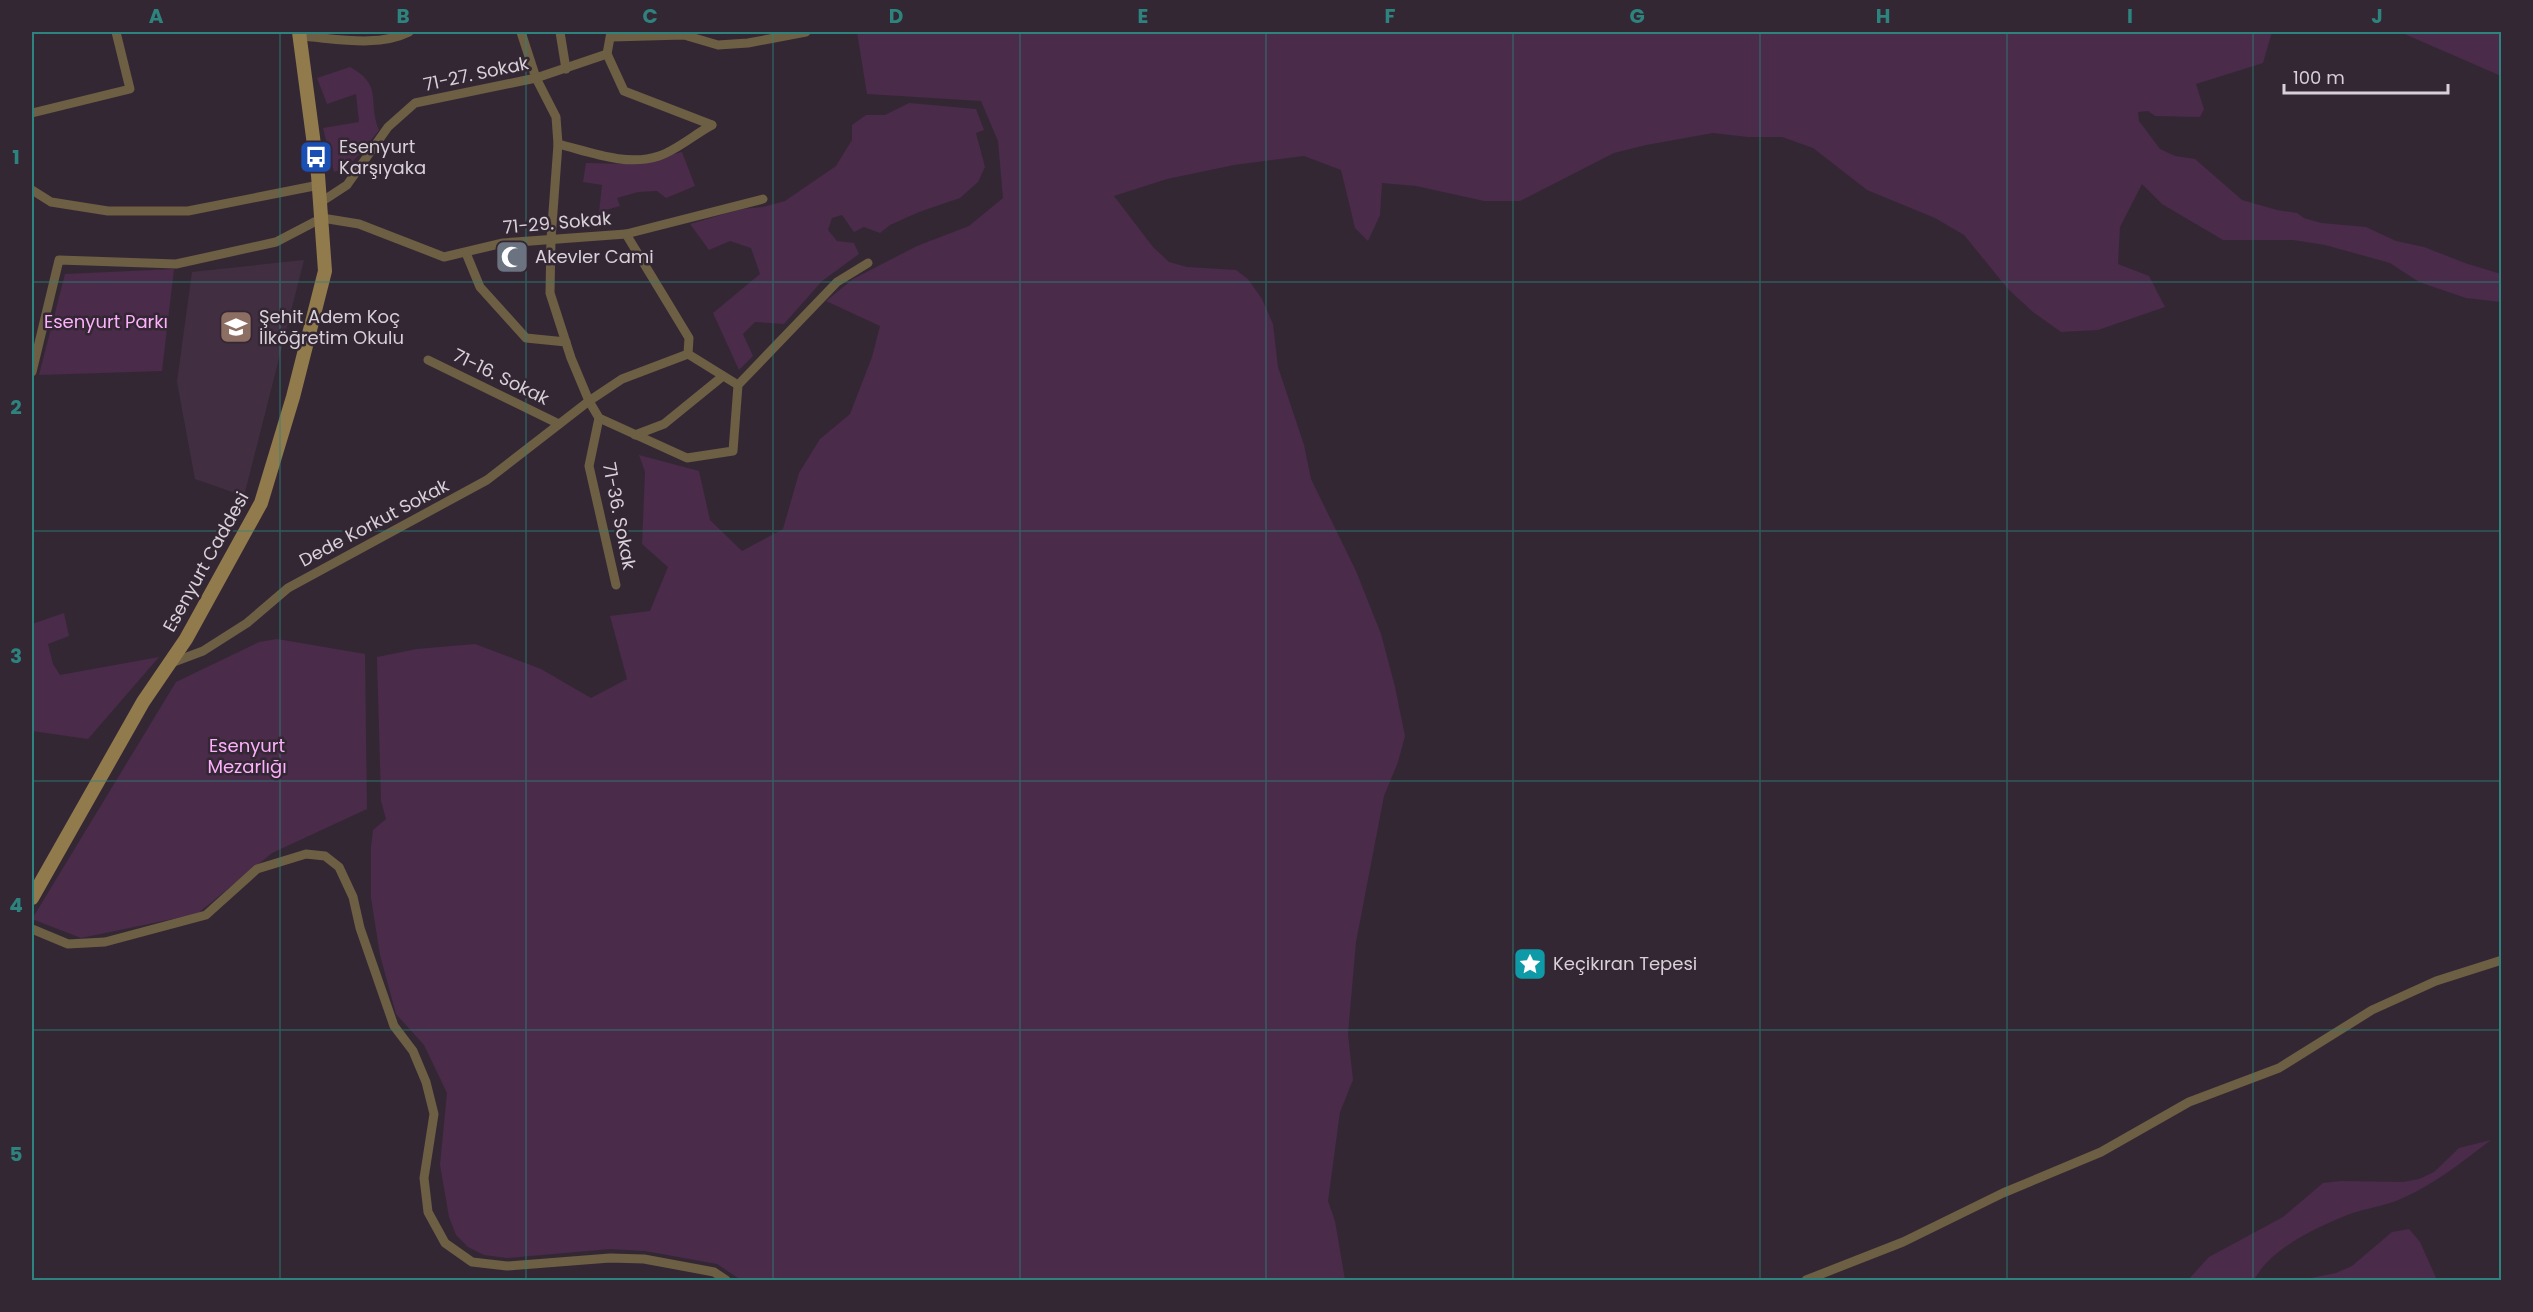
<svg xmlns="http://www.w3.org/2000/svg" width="2533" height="1312" viewBox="0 0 2533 1312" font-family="Poppins,sans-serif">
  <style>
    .built { fill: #412f41 }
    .green { fill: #4a2b4a }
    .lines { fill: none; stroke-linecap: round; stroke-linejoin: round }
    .street { stroke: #6d5f43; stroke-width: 9 }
    .secondary { stroke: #917b4d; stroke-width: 14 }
    .grid { fill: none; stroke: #2d847e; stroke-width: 1.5; stroke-opacity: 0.55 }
    .labels { text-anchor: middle; stroke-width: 5; stroke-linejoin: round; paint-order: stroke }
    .street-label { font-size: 18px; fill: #d8d0d8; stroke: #342734 }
    .poi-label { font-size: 18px; fill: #d8d0d8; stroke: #342734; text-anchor: start }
    .park-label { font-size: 18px; fill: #fdb0fc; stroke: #342734 }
    .neatline { fill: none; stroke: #2d847e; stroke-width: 2 }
    .grid-label { font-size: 20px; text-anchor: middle; font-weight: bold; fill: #2d847e }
  </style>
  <rect width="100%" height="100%" fill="#342734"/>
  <!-- built -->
  <polygon class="built" points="304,260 244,496 195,479 177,382 192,272"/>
  <!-- green -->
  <g class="green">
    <polygon points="857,32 2272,32 2263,63 2196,84 2204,109 2200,117 2155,116 2148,111 2138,112 2139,121 2160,149 2175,156 2195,159 2242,200 2277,210 2297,213 2304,218 2321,223 2366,227 2396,241 2424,247 2465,263 2501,274 2501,302 2466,298 2419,282 2390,263 2325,245 2293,240 2223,240 2162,204 2142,184 2120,227 2118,264 2149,276 2165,307 2098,330 2061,332 2033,312 2008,289 1964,235 1935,218 1867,190 1813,148 1782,137 1748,137 1713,133 1646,145 1614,153 1520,201 1484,201 1416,186 1382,183 1380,215 1368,241 1355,228 1341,170 1304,156 1234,165 1167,179 1114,196 1153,247 1169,262 1187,267 1236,270 1248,279 1262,299 1273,324 1278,367 1304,445 1311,479 1356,571 1381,634 1395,687 1405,736 1398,762 1384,796 1356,942 1348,1034 1353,1080 1340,1112 1328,1201 1335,1221 1345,1280 741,1280 717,1264 645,1251 610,1249 507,1258 484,1255 468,1247 456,1235 449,1217 440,1165 447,1093 424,1045 396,1014 380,955 371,898 371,847 373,830 386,819 381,801 377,657 417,649 475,644 541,669 591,698 627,679 610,616 650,611 668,567 642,544 645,472 639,455 699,471 710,520 742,551 783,529 799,473 820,439 850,414 872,357 880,326 826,301 853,279 917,246 969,226 1003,198 998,141 981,101 867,94"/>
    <polygon points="2400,32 2501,32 2501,76"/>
    <path d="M350 67C384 86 367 100 379 130 366 146 354 166 334 172L323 128 359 122 356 94 327 104 317 78Z"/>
    <polygon points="909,103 976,109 984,130 976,133 985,167 978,182 960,198 919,212 890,225 880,233 864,227 854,232 842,215 832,218 828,230 837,241 854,243 859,254 822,281 784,324 755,322 743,334 753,356 739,370 713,313 760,274 751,248 730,241 709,250 690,224 741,209 763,207 785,201 836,166 852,140 852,125 866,115 885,115"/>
    <polygon points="682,152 695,186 666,198 657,191 638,192 617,198 620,206 599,212 602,185 583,182 586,163 628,164"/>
    <polygon points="174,269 162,371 39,375 65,274"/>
    <polygon points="64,613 69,636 48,644 53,664 60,675 159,657 88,739 32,731 32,624"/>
    <polygon points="277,639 365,654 367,809 272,853 197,914 81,938 32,919 176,682 259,642"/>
    <path d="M2491 1140C2463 1161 2435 1184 2403 1198 2386 1206 2367 1208 2350 1214 2317 1227 2271 1248 2254 1280H2188L2209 1257 2283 1217 2323 1183 2341 1181 2403 1182 2419 1179 2434 1172 2459 1148Z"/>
    <polygon points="2409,1229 2420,1242 2437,1280 2301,1280 2336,1273 2352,1266 2392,1232"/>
  </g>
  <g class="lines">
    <!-- street -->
    <g class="street">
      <polyline points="521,32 536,78 556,117 558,144 551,239 550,293 571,358 589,401 599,418 687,458 733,451 738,385"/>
      <polyline points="560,32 566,69"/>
      <polyline points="611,32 607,54 624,91 712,125"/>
      <path d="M299 36C334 38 377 48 409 32"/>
      <polyline points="611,37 684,35 718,45 748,43 806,32"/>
      <polyline points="32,113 130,89 116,32"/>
      <path d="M558 144C590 152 627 167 659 156 677 150 695 134 712 125"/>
      <polyline points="32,190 51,202 108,211 188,211 319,185"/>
      <polyline points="321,202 347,185 388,127 415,103 536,78 607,54"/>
      <polyline points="626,234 689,338 688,354"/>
      <polyline points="466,253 480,287 526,338 566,342"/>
      <polyline points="688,354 738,385"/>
      <polyline points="428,360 559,424"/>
      <polyline points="32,372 59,260 176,264 276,242 322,218 359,224 444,257 503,243 626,234 763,199"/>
      <polyline points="738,385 837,282 868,263"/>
      <polyline points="599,418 589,466 616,585"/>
      <polyline points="635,435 664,424 723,376"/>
      <polyline points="171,663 203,651 247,623 288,588 487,480 589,401 622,379 688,354"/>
      <polyline points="32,929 68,944 105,942 206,915 257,869 306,854 325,856 339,867 353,897 360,928 394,1026 413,1051 426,1082 434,1114 424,1178 428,1212 445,1243 472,1262 507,1266 610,1258 644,1259 714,1272 726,1280"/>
      <polyline points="1806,1280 1903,1242 2003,1193 2101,1152 2189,1102 2279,1068 2372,1010 2436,981 2502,960"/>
    </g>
    <!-- secondary -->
    <polyline class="secondary" points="32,898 143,702 186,639 261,503 293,397 325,271 318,175 299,32"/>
  </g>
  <!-- grid -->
  <path class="grid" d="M280 32V1280M526 32V1280M773 32V1280M1020 32V1280M1266 32V1280M1513 32V1280M1760 32V1280M2007 32V1280M2253 32V1280M32 282H2502M32 531H2502M32 781H2502M32 1030H2502"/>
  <!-- icons -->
  <defs>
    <symbol id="bus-square" viewBox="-11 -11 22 22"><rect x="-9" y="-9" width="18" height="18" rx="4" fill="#1a4fb4" stroke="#342734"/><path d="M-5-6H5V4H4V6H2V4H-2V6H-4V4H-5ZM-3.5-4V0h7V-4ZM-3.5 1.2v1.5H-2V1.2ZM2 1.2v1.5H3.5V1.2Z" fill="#fff"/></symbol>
    <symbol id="mosque-square" viewBox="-11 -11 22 22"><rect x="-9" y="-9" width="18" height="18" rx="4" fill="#6b7280" stroke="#342734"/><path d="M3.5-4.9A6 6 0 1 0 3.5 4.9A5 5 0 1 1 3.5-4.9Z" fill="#fff"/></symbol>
    <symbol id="school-square" viewBox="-11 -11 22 22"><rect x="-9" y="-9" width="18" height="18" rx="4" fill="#8d6e63" stroke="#342734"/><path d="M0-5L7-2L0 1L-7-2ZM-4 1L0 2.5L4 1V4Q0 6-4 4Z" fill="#fff"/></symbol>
    <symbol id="sight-square" viewBox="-11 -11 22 22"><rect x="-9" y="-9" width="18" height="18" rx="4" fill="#0f9aa8" stroke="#342734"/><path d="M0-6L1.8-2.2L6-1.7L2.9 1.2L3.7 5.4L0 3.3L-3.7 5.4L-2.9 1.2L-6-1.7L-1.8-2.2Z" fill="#fff"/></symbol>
  </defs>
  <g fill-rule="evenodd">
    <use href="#bus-square" x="297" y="138" width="38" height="38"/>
    <use href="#mosque-square" x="493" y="238" width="38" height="38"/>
    <use href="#school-square" x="217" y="308" width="38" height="38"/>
    <use href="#sight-square" x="1511" y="945" width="38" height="38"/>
  </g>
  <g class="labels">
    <!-- street labels -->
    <g class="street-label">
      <text transform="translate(476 74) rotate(-12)" y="6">71-27. Sokak</text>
      <text transform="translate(557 223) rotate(-5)" y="6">71-29. Sokak</text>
      <text transform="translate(501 377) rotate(26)" y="6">71-16. Sokak</text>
      <text transform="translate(619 516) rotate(79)" y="6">71-36. Sokak</text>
      <text transform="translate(374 523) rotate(-28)" y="6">Dede Korkut Sokak</text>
      <text transform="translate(206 562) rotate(-61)" y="6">Esenyurt Caddesi</text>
    </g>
    <!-- poi labels -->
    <g class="poi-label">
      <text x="339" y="153">Esenyurt<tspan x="339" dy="21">Karşıyaka</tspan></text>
      <text x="535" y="263">Akevler Cami</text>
      <text x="259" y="323">Şehit Adem Koç<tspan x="259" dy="21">İlköğretim Okulu</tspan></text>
      <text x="1553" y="970">Keçikıran Tepesi</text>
    </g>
    <!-- park labels -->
    <g class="park-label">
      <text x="106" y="328">Esenyurt Parkı</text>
      <text x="247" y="752">Esenyurt<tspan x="247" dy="21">Mezarlığı</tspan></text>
    </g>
  </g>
  <!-- border -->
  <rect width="2533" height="1312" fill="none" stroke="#342734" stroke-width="66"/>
  <!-- scale -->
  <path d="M2284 84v9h164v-9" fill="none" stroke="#d8d0d8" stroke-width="3"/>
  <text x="2293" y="84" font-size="18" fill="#d8d0d8" stroke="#342734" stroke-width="4.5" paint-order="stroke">100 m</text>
  <rect x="33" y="33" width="2467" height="1246" class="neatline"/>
  <g class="grid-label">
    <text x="156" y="23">A</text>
    <text x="403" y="23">B</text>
    <text x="650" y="23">C</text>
    <text x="896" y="23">D</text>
    <text x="1143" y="23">E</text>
    <text x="1390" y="23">F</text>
    <text x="1637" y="23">G</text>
    <text x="1883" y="23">H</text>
    <text x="2130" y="23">I</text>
    <text x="2377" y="23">J</text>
    <text x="16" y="164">1</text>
    <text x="16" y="414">2</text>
    <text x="16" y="663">3</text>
    <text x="16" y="912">4</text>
    <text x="16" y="1161">5</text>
  </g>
</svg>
